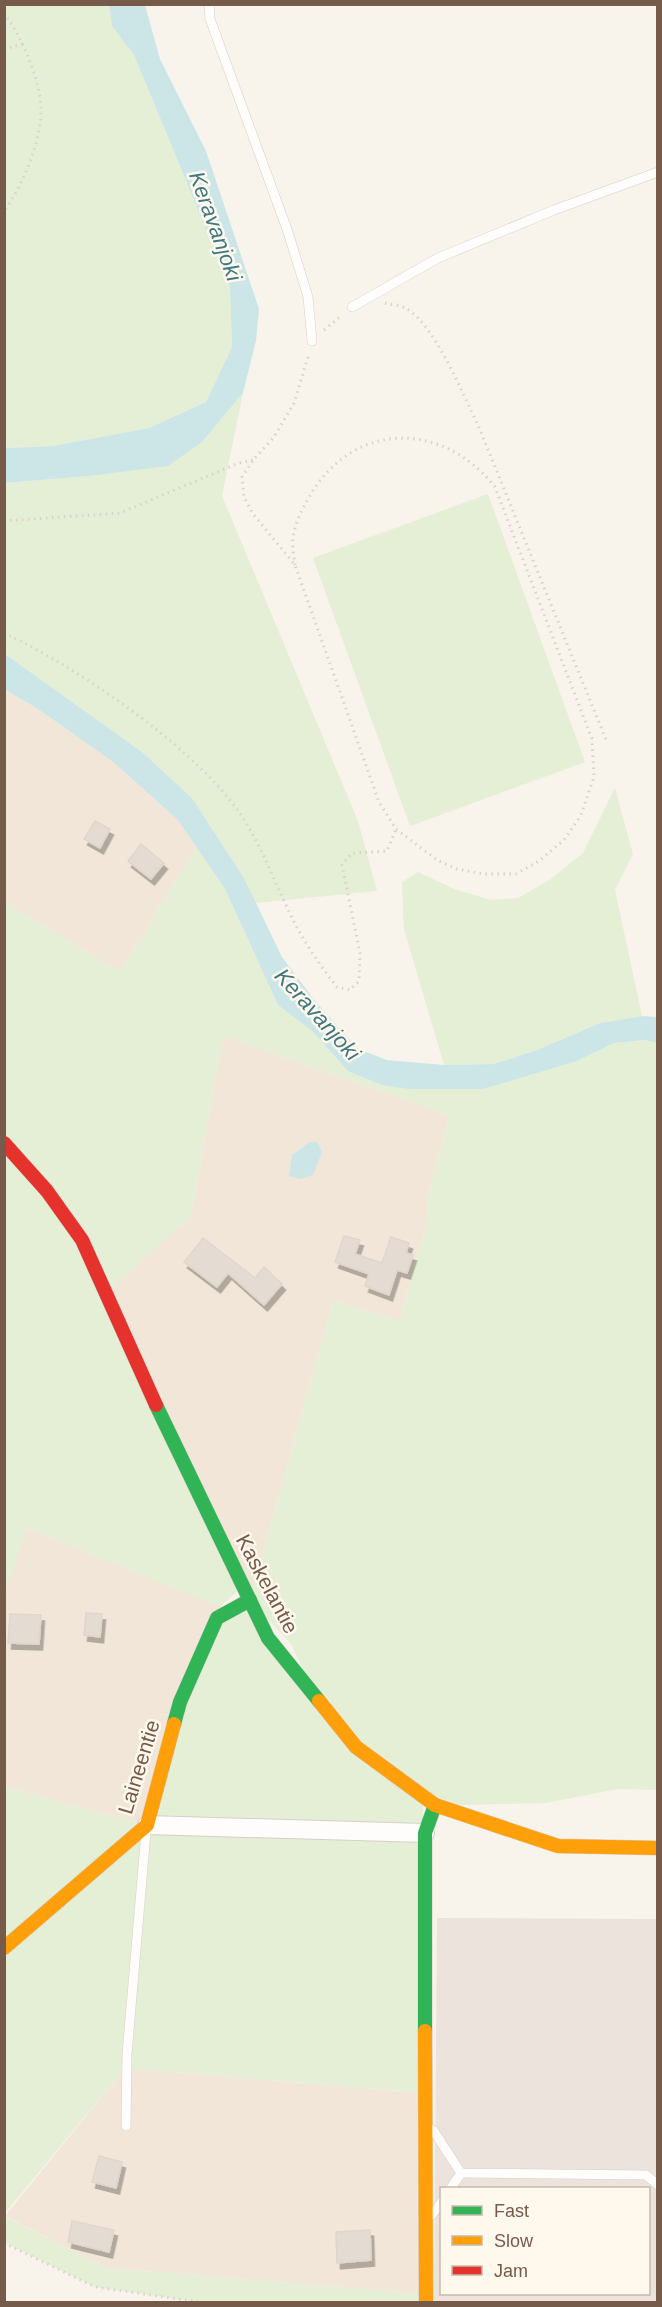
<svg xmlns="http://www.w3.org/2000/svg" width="662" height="2307" viewBox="0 0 662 2307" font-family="Arial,sans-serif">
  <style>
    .residential { fill: #f1e6d8 }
    .industrial { fill: #ebe3dc; fill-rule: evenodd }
    .green { fill: #e4efd6; fill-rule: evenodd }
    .water { fill: #cce6e8 }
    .building { fill: #e4dbd3; stroke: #e1d6cd; stroke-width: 1.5; filter: url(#shadow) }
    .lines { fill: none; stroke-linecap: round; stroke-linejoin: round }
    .lane-casing { stroke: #d7d0c9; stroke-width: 10 }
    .street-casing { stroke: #d7d0c9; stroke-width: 20 }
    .fast-casing { stroke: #d7cfc8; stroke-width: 15 }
    .slow-casing { stroke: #d7cfc8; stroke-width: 15 }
    .jam-casing { stroke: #d7cfc8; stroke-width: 15 }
    .path { stroke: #dad2cd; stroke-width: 3; stroke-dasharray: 1.5 4.5; stroke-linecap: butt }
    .lane { stroke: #fefdfc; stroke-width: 9 }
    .street { stroke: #fefdfc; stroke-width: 18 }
    .fast { stroke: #30b455; stroke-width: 14 }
    .slow { stroke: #ff9f0a; stroke-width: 14 }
    .jam { stroke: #e5322d; stroke-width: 14 }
    .labels { text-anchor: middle; stroke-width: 5; stroke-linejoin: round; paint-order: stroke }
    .street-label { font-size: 21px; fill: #775b4a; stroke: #fff8ed }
    .water-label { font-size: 22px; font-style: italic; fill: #3f7783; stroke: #fff8ed }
  </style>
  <defs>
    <filter id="shadow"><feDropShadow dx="3.5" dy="6" stdDeviation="0" flood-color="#0004"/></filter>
  </defs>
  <rect width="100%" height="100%" fill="#f8f3eb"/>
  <!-- residential -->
  <g class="residential">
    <polygon points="4,690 38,709 113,762 177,819 196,847 120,972 5,902"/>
    <polygon points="223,1036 449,1115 427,1201 428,1218 399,1321 333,1301 250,1600 105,1293 191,1217"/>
    <polygon points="27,1528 231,1611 147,1825 5,1787 4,1591"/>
    <polygon points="125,2068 425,2093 426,2294 107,2268 5,2216"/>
  </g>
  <!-- industrial -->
  <path class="industrial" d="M437 1918 657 1919V2302H434ZM442 2188H648V2294H442Z"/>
  <!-- green -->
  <g class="green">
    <polygon points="4,5 109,5 112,26 134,55 230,287 232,347 206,402 149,428 53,446 5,448"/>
    <polygon points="243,393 222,496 358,821 377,891 256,903 244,878 192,798 142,752 5,654 5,483 89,476 202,442"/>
    <polygon points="488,494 585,762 410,826 313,558"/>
    <polygon points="615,788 633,854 615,890 642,1016 600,1023 537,1050 494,1064 444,1065 404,929 402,882 418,872 454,889 491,900 518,898 551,879 583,853"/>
    <path d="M196 847 225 889 278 1005 312 1031 348 1071 577 1061 614 1043 645 1040 657 1043V1790L618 1789 545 1803 423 1806 425 2093 125 2068 5 2213V1787L147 1825 217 1619 250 1600 333 1301 399 1321 428 1218 427 1201 449 1115 223 1036 191 1217 105 1293 243 1586 220 1607 27 1528 5 1591V902L120 972ZM252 1602 292 1645 313 1692Z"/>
    <polygon points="4,2216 107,2268 426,2294 426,2302 199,2302 95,2287 5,2243"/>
  </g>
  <!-- water -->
  <g class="water">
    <polygon points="109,5 145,5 160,59 206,151 259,309 256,341 243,393 202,442 168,466 89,476 5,483 5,448 53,446 149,428 206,402 232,347 230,287 134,55 112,26"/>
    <polygon points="5,654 142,752 192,798 244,878 282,957 315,1001 358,1049 387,1060 444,1065 494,1064 537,1050 600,1023 642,1016 657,1017 657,1043 645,1040 614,1043 577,1061 483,1089 410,1089 382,1085 348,1071 312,1031 278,1005 225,889 177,819 113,762 38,709 5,690"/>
    <polygon points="310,1142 317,1142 322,1152 313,1175 300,1179 289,1176 292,1155"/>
  </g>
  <!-- building -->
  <g class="building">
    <polygon points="95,821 110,829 100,848 84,839"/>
    <polygon points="141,844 164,863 151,879 128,861"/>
    <polygon points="344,1236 360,1240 355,1254 382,1263 391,1237 409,1243 406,1253 413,1255 407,1273 397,1270 389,1295 365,1286 369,1274 335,1262"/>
    <polygon points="203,1238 255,1278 264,1267 282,1284 264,1305 228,1273 217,1287 184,1262"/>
    <polygon points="86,1613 102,1614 100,1637 84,1635"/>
    <polygon points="10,1614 41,1615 39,1644 8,1643"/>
    <polygon points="99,2156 122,2162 116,2188 92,2182"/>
    <polygon points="72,2221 114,2230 109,2252 68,2242"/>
    <polygon points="370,2230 371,2260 337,2263 336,2232"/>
  </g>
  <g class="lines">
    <defs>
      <g id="lane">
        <polyline points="209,4 210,19 288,232 308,297 312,341"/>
        <polyline points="352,307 438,258 554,210 658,172"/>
        <polyline points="126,2126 127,2054 146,1832"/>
        <polyline points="433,2130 461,2173 646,2175 658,2185"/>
        <polyline points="451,2188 461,2173"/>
        <polyline points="432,2215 442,2201"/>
      </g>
      <polyline id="street" points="147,1825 425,1833"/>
      <g id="fast">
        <polyline points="156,1405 268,1638 319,1701"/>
        <polyline points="174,1724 180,1702 217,1618 250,1600"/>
        <polyline points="425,2031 425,1833 435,1805"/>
      </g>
      <g id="slow">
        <polyline points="319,1701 356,1747 435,1805 558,1846 658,1848"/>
        <polyline points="4,1948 147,1825 174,1724"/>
        <polyline points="425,2031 426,2302"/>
      </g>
      <polyline id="jam" points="4,1143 47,1191 82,1240 156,1405"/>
    </defs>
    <!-- lane casing -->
    <use href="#lane" class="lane-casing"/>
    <!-- street casing -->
    <use href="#street" class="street-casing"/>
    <!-- fast casing -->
    <use href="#fast" class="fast-casing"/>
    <!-- slow casing -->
    <use href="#slow" class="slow-casing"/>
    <!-- jam casing -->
    <use href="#jam" class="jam-casing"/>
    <!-- path -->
    <g class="path">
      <path d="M4 13C23 40 38 74 41 107 43 137 22 188 4 211"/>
      <polyline points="4,49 23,44"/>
      <path d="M385 303C392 305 402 305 407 309 436 327 462 393 478 425L607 742"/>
      <polyline points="324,330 342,315"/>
      <polyline points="4,521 120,513 239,463 253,460"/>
      <path d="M295 565C294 555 291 543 294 533 296 521 302 510 308 499 351 421 441 419 495 487L592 739 594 777 581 815 564 840 539 861 516 874H483L457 869 437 860 396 829 379 802 295 565 253 514 244 497 242 477 254 459 274 437 294 403 309 354"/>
      <path d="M4 633C77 667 188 743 236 808 267 850 280 903 308 946 316 960 327 974 337 987L350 990 359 981 360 953 342 865 352 853 387 851 396 829"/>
      <polyline points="4,2243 95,2287 199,2302"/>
    </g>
    <!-- lane -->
    <use href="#lane" class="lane"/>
    <!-- street -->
    <use href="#street" class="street"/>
    <!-- fast -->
    <use href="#fast" class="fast"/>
    <!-- slow -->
    <use href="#slow" class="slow"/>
    <!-- jam -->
    <use href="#jam" class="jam"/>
  </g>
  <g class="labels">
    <!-- street labels -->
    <g class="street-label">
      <text transform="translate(267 1584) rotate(62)" y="7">Kaskelantie</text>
      <text transform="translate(139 1767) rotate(-73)" y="7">Laineentie</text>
    </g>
    <!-- water labels -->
    <g class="water-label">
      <text transform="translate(216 226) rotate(70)" y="8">Keravanjoki</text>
      <text transform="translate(318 1014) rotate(48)" y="8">Keravanjoki</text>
    </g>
  </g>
  <!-- border -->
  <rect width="662" height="2307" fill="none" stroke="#775b4a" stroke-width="12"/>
  <!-- legend -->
  <rect x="440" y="2187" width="210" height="108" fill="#fff8ed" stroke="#c9b9ac" stroke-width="1.5"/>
  <rect x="452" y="2206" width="30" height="9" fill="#30b455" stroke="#c9b9ac" stroke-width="1.5"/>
  <text x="494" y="2217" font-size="18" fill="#775b4a">Fast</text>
  <rect x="452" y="2236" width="30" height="9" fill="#ff9f0a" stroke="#c9b9ac" stroke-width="1.5"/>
  <text x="494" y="2247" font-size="18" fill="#775b4a">Slow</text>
  <rect x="452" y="2266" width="30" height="9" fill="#e5322d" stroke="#c9b9ac" stroke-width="1.5"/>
  <text x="494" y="2277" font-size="18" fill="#775b4a">Jam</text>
</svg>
